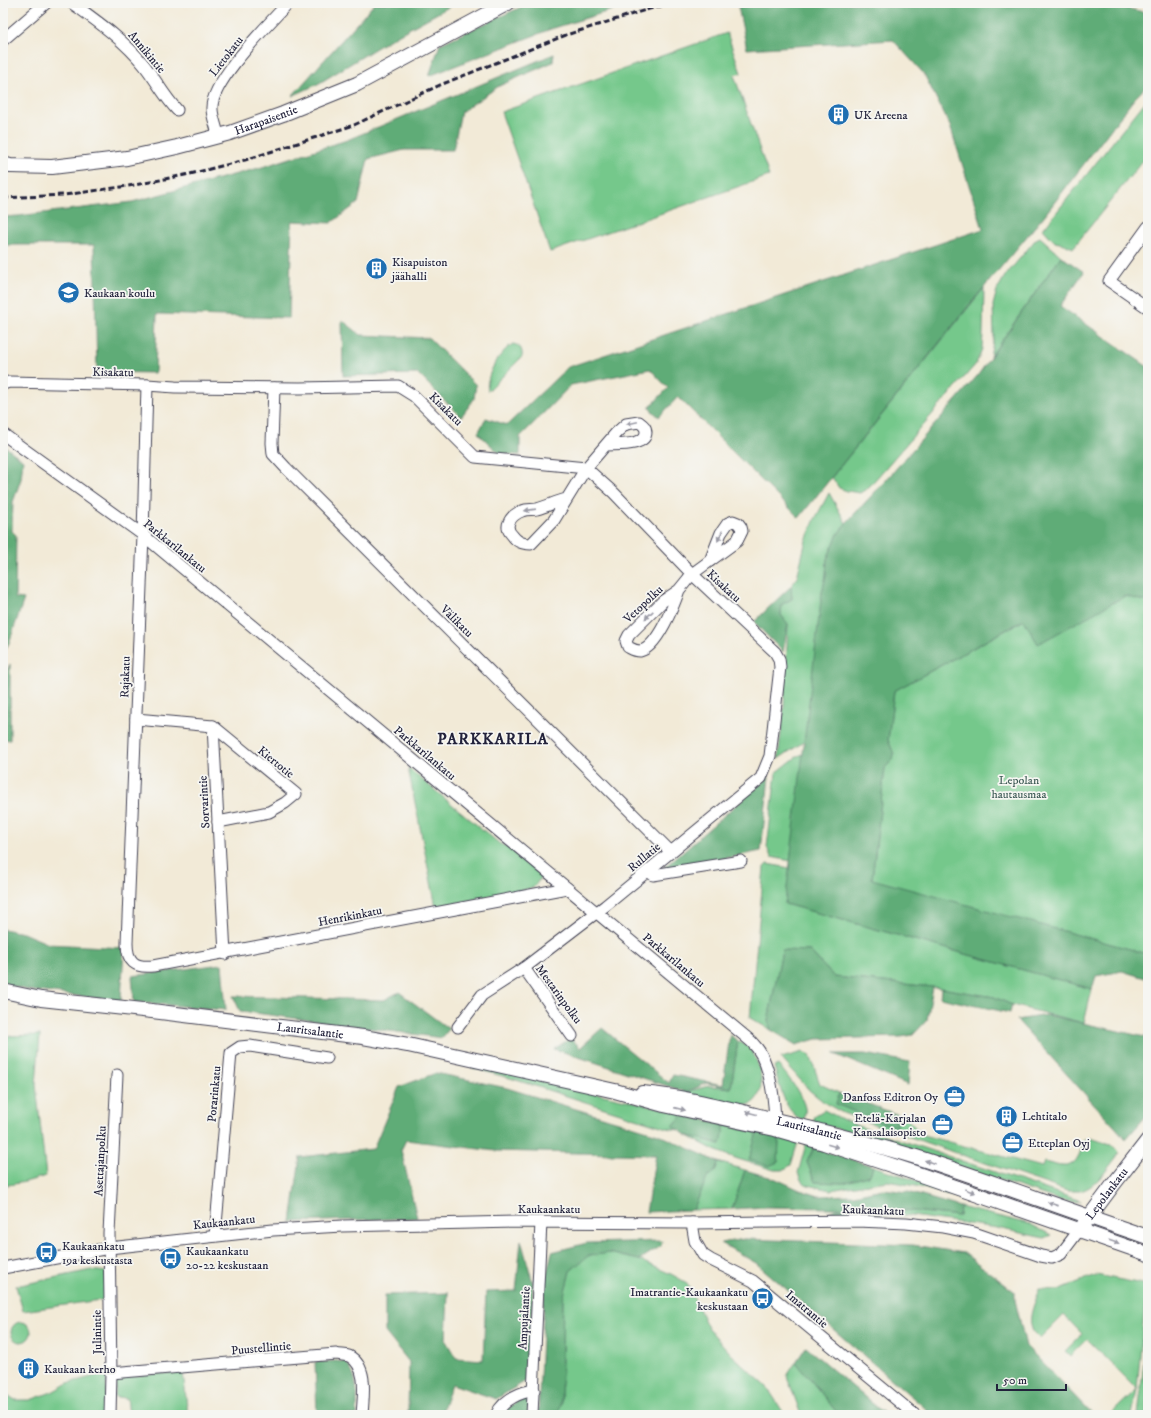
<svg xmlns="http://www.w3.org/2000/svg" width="1151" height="1418" viewBox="0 0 1151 1418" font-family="'IM FELL DW Pica',serif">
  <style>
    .green { fill: #74c88b; stroke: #4b7563 }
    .forest { fill: #5fac77; stroke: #406759 }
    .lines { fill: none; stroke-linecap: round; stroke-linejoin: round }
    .minor-casing { stroke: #414052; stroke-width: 13 }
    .major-casing { stroke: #414052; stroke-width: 16 }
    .minor { stroke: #fff; stroke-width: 11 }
    .major { stroke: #fff; stroke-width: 14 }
    .rail { stroke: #22223b; stroke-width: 3; stroke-dasharray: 6 3; stroke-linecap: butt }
    .oneway { fill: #9c9ca7 }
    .labels { text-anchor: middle; stroke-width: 3.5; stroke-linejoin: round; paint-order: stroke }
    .street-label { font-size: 12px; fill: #22223b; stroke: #f6f6f2 }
    .poi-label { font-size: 12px; fill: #22223b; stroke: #f6f6f2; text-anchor: start }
    .park-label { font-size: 12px; fill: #3f5c57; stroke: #f6f6f2 }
    .district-label { font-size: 16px; font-weight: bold; letter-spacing: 1px; fill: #22223b; stroke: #f6f6f2 }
  </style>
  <rect width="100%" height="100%" fill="#f6f6f2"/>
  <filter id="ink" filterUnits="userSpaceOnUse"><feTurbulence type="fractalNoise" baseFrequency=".025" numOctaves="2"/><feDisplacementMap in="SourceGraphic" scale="8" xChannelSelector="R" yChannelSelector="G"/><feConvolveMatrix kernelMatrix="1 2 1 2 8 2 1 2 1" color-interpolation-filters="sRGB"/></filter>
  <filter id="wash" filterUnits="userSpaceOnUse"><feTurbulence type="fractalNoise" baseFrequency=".012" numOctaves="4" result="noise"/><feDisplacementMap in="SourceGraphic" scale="16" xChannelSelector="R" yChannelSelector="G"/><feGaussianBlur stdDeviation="0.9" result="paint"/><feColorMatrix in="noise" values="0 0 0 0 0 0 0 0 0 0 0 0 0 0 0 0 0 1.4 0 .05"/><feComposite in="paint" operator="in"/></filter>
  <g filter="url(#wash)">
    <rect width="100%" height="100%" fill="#f2ead7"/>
    <!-- green -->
    <g class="green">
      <polygon points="727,33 741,73 734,75 769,176 550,252 501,112"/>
      <polygon points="1148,98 1148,154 1073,248 1064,244 1055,242 1043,229"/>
      <polygon points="1040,237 1061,256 990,357 994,337 993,305 997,290 1005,276 1036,239"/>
      <polygon points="984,288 983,334 982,349 976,364 868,488 860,493 847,491 839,488 832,477"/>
      <path d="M513 344C520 345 523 350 522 357L488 391C484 377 500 351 513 344Z"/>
      <polygon points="829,493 846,523 838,534 827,559 826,576 822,592 805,741 778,759 784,707 788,624 781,615 782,604 792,599 791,586 797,577 806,540 815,519"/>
      <polygon points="1148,553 1148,954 872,880 885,768 893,759 894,754 888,740 894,691"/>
      <polygon points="804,753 791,861 771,857 767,847 776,773 795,758"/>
      <polygon points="408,768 500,844 510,847 543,875 533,888 436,907"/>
      <polygon points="767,864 790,868 785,904 1092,989 1084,1023 1012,1005 994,997 933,987 834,977 810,951 782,950 768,1021 771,1030 750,1018 764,867"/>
      <polygon points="40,1035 36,1085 46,1176 25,1182 3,1186 3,1036"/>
      <path d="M738 1041C741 1043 746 1045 749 1048 762 1062 770 1102 744 1106L677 1093 686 1092 709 1086 731 1088Z"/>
      <path d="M803 1052 810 1055 820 1084 839 1093 836 1104 897 1126 893 1113 904 1116 923 1135 1042 1167 1044 1162C1050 1163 1057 1166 1063 1166 1078 1167 1081 1150 1084 1139L1088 1140 1089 1138 1111 1144 1120 1153C1109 1165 1098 1187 1080 1191 1076 1191 1072 1191 1067 1191L927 1143 843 1113 825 1103 809 1090 781 1058Z"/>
      <path d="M778 1065C786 1073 803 1096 805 1108 806 1112 804 1116 803 1120 784 1113 780 1085 774 1067Z"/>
      <polygon points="475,1066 679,1112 683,1115 673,1126 679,1130 667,1128 510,1078 472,1068"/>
      <polygon points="824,1110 844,1120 864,1128 1081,1201 1074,1202 1059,1200 860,1134 813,1123 814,1116"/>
      <polygon points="725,1124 757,1132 778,1162 779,1137 798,1142 791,1165 783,1170 774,1170 738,1159 714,1150 686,1135 720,1144"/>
      <polygon points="806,1144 814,1146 807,1162 815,1182 843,1183 870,1175 873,1166 1005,1210 916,1186 887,1181 830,1190 807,1185 801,1180 798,1173"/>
      <polygon points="718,1162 745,1170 732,1209 693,1210 708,1176 715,1172"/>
      <polygon points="960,1207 1030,1224 1051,1235 1044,1238 997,1228 905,1215 829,1212 837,1209 895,1209 959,1216"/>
      <polygon points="609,1253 639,1260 671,1274 687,1283 708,1328 731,1354 767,1387 785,1415 557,1415 561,1404 563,1299 570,1271 587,1256"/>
      <polygon points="91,1270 106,1272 106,1301 100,1300 23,1311 16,1286"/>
      <path d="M1096 1275 1143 1284 1146 1291 1137 1389 1132 1415H1114L1112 1413 1137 1389 1087 1339 1070 1356 1065 1351 1082 1334 1064 1315 1040 1339C1037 1336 1033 1333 1032 1329 1027 1317 1036 1300 1040 1289L1058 1290Z"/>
      <circle cx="21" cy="1332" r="10"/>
      <polygon points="1148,1325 1148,1415 1138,1415"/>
      <polygon points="796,1362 839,1415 801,1415 787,1376"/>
      <polygon points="183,1372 188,1415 129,1415 127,1398 115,1397 116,1380 119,1377"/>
      <polygon points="107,1373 105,1415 3,1415 3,1392 15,1400 30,1400 52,1392 68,1383"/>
    </g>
    <!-- forest -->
    <g class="forest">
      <polygon points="375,3 456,3 394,37 318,84 292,96"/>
      <polygon points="530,3 635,3 551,29 429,76 440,44"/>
      <polygon points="774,3 1104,3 1148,13 1148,85 1134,99 1044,216 971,303 799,518 678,397 659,417 649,408 668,388 650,369 571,385 520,437 520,455 500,454 478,433 486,418 507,425 568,367 983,229 950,126 924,74 893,40 747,49 738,7"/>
      <polygon points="554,54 553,62 499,86 461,112 453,150 404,150 368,159 358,203 331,223 292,221 289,318 157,314 155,373 97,372 94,245 3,245 3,217 18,216 132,202 259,168 347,140"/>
      <polygon points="1061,256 1084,272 1060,306 1148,367 1148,602 1125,596 1038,644 1024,620 894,691 888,740 894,754 893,759 885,768 872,879 1148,954 1148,979 1122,971 1096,976 1092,989 785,904 822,592 826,576 827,559 838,534 846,523 887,479 978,375"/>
      <polygon points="342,320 361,335 429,338 476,385 474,399 461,417 418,374 343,376"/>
      <polygon points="3,445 23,460 21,479 13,502 12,531 16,535 15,598 24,599 9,643 3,654"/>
      <polygon points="791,586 792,599 782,604 781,615 788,624 783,652 754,622"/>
      <polygon points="10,664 10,740 3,739 3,679"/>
      <polygon points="769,777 761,851 659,872 759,785"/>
      <polygon points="3,929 23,933 49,944 124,948 121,1001 27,990 3,984"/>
      <polygon points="782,950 810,951 834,977 933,987 927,1020 913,1035 901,1037 816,1039 796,1045 771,1030 768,1021"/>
      <polygon points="222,964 226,1010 134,1002 132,976"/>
      <polygon points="941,988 994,997 1012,1005 1010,1013 940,998"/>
      <polygon points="399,992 449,1029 442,1038 240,1011 233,996 384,1000"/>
      <polygon points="1047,1015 1145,1037 1148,1041 1148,1114 1126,1139 1017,1020"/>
      <polygon points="602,1028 669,1083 673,1075 723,1085 730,1035 738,1041 731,1088 707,1083 686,1092 554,1049 571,1038 580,1048"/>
      <polygon points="834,1054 865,1054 910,1062 908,1085"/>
      <polygon points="436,1073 507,1088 658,1134 718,1162 715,1172 708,1176 693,1210 646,1212 656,1155 495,1151 406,1140 401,1150 417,1218 291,1222 300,1157 373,1149 399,1087"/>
      <polygon points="839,1093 893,1113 897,1127 876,1121 836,1104"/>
      <polygon points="683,1115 725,1124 721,1144 686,1135 673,1126"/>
      <polygon points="757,1132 779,1137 778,1162 769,1166 749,1160"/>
      <polygon points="814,1148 873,1166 870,1175 843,1183 815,1182 807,1162"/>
      <polygon points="745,1170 776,1179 800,1190 819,1196 853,1195 883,1189 908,1192 960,1207 959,1216 895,1209 766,1207 732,1209"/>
      <polygon points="744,1239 913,1245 964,1253 1015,1292 1015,1300 1026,1346 1093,1415 933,1415 756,1263 721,1243"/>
      <polygon points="521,1240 533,1283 529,1379 496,1399 452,1384 441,1415 408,1415 409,1362 385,1332 385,1295 448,1293 446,1341 456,1358 483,1360 486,1292 516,1291"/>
      <polygon points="662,1241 661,1246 639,1260 609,1253 588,1256 570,1271 563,1299 561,1404 557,1415 538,1415 545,1281 552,1252 587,1243"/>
      <polygon points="806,1347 886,1415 839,1415 796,1362"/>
      <path d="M336 1361 346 1362C359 1380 357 1394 357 1415H317L315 1362Z"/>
      <polygon points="530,1397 528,1415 500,1415 516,1402"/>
    </g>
  </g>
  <g filter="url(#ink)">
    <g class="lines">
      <defs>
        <g id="minor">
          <path d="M72 3C98 22 124 40 144 65 156 80 164 96 177 110"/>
          <polyline points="3,40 46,3"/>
          <path d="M218 136C217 127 212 117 212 109 210 82 269 24 288 3"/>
          <polyline points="1148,227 1109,281 1148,308"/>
          <polyline points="3,384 9,382 147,385 175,387 300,388 398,386 414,396 475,457 586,468 614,493 692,574 775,652 779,659 780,667 770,756 761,778 605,906 524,968 482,995 458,1027"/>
          <path d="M147 385 143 535 127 943C127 962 135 968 153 966L567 888"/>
          <polyline points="274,388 272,443 273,454 286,468 671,852"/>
          <path d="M3 434 143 535 746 1037C750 1040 754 1044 757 1048 771 1066 775 1104 775 1127"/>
          <path d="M567 499C557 501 548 506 537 509 532 510 527 509 522 511 511 515 503 526 512 535 517 542 522 544 531 544L554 520 586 468 616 433 626 424 639 422C643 425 646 427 646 432 646 447 616 444 606 445"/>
          <path d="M679 590C674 605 657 648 640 651 635 651 632 649 628 647L626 641 629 635 663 601 679 590 692 574 737 541 742 531 741 527 738 523 733 521 728 523 721 533 710 561"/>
          <polyline points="136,719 213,726 225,954"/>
          <polyline points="213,726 296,794 285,803 269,812 218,822"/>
          <polyline points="648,871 653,875 741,861"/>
          <polyline points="524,968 572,1036"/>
          <polyline points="692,1223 695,1241 703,1255 711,1260 753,1281 915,1415"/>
          <polyline points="215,1236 231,1053 240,1047 250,1046 327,1058"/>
          <polyline points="3,1268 109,1248 273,1230 342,1226 518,1222 692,1223 857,1221 906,1223 943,1227 974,1233 1041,1256 1052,1258 1061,1254 1080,1229"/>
          <path d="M111 1373 336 1354C340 1355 345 1355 349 1356 369 1367 363 1397 362 1415"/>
          <polyline points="110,1415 111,1373 109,1233 117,1075"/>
          <path d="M496 1415C503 1400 518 1393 534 1390"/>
          <polyline points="532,1415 541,1222"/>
        </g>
        <g id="major">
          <path id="s1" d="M3 164 10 166 52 167 127 158 177 147 230 133 283 114 357 84 508 3"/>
          <path id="s2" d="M3 991 41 999 152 1011 363 1037 408 1045 615 1091 664 1105 775 1129 824 1143 912 1172 1148 1254"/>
          <path id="s3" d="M642 1093C687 1097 731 1109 775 1120 822 1131 869 1143 916 1157 994 1182 1070 1211 1148 1237"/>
          <path id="s4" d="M1084 1224 1113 1185 1148 1140"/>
        </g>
      </defs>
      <!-- minor casing -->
      <use href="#minor" class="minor-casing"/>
      <!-- major casing -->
      <use href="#major" class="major-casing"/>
      <!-- minor -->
      <use href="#minor" class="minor"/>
      <!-- major -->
      <use href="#major" class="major"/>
      <!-- rail -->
      <polyline class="rail" points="3,198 64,195 135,185 190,174 245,160 354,125 440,85 566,35 649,9 675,3"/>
    </g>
    <!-- one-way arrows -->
    <defs><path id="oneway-solid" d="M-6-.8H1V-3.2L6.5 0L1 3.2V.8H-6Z"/></defs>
    <g class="oneway">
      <use href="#oneway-solid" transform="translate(632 423) rotate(168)"/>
      <use href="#oneway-solid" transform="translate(530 510) rotate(172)"/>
      <use href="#oneway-solid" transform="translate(720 536) rotate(115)"/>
      <use href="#oneway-solid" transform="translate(649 615) rotate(136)"/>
      <use href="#oneway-solid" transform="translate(680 1109) rotate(13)"/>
      <use href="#oneway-solid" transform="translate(751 1113) rotate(-166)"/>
      <use href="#oneway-solid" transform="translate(833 1146) rotate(17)"/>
      <use href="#oneway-solid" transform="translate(930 1162) rotate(-161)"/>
      <use href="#oneway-solid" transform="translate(970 1191) rotate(19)"/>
      <use href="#oneway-solid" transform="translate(1053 1204) rotate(-161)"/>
      <use href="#oneway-solid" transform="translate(1114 1242) rotate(20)"/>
    </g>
  </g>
  <!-- icons -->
  <defs>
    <symbol id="building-disc" viewBox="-11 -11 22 22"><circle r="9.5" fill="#1f6fb2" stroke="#f6f6f2"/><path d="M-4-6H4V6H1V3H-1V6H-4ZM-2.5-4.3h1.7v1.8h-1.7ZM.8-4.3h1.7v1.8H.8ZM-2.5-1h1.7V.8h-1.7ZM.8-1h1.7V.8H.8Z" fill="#fff"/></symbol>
    <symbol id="school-disc" viewBox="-11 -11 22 22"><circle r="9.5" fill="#1f6fb2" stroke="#f6f6f2"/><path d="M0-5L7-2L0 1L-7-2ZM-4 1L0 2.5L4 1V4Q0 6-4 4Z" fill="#fff"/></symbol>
    <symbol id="office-disc" viewBox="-11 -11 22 22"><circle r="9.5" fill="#1f6fb2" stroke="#f6f6f2"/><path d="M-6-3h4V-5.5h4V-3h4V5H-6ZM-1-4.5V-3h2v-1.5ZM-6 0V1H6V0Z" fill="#fff"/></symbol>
    <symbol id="bus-disc" viewBox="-11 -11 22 22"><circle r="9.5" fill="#1f6fb2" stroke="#f6f6f2"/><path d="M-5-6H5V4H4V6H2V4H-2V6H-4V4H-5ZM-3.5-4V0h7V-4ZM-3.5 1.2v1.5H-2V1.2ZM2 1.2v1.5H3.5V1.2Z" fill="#fff"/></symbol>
  </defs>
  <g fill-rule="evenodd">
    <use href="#building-disc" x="826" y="102" width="25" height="25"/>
    <use href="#building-disc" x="364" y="256" width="25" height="25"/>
    <use href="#school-disc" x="56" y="280" width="25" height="25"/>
    <use href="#office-disc" x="942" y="1084" width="25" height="25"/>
    <use href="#building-disc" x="994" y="1104" width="25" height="25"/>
    <use href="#office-disc" x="930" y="1112" width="25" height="25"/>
    <use href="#office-disc" x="1000" y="1130" width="25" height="25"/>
    <use href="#bus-disc" x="34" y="1240" width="25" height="25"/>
    <use href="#bus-disc" x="158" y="1246" width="25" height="25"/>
    <use href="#bus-disc" x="750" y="1286" width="25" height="25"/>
    <use href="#building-disc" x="16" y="1356" width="25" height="25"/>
  </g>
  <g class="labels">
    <!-- street labels -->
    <g class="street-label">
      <text transform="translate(147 52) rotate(50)" y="4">Annikintie</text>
      <text transform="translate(226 56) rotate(-52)" y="4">Lietokatu</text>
      <text dy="4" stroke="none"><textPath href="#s1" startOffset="269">Harapaisentie</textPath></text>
      <text transform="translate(113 372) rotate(1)" y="4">Kisakatu</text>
      <text transform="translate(446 409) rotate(45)" y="4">Kisakatu</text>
      <text transform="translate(175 546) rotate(39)" y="4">Parkkarilankatu</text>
      <text transform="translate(724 586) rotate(43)" y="4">Kisakatu</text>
      <text transform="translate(643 604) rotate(-43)" y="4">Vetopolku</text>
      <text transform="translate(457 621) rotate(45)" y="4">Välikatu</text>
      <text transform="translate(125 677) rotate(-88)" y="4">Rajakatu</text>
      <text transform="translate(425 753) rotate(40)" y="4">Parkkarilankatu</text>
      <text transform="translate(276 762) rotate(39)" y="4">Kiertotie</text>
      <text transform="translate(204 802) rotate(-93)" y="4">Sorvarintie</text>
      <text transform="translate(644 857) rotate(-40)" y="4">Rullatie</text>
      <text transform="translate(350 916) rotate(-11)" y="4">Henrikinkatu</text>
      <text transform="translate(674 960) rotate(40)" y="4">Parkkarilankatu</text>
      <text transform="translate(559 994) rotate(54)" y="4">Mestarinpolku</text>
      <text dy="4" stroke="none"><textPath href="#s2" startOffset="310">Lauritsalantie</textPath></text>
      <text transform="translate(214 1094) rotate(-85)" y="4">Porarinkatu</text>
      <text dy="4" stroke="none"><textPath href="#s3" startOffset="171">Lauritsalantie</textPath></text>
      <text transform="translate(100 1161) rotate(-87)" y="4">Asettajanpolku</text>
      <text dy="4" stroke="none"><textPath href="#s4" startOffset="38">Lepolankatu</textPath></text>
      <text x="549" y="1213">Kaukaankatu</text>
      <text transform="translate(873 1210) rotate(2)" y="4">Kaukaankatu</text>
      <text transform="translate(224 1222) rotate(-6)" y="4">Kaukaankatu</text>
      <text transform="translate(807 1309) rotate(40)" y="4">Imatrantie</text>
      <text transform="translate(524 1318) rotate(-87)" y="4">Ampujalantie</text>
      <text transform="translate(97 1332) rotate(-91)" y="4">Julinintie</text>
      <text transform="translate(261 1348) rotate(-5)" y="4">Puustellintie</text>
    </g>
    <!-- poi labels -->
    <g class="poi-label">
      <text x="854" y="119">UK Areena</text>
      <text x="392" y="266">Kisapuiston<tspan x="392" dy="14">jäähalli</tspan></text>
      <text x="84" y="297">Kaukaan koulu</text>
      <text x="938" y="1101" text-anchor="end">Danfoss Editron Oy</text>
      <text x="1022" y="1120">Lehtitalo</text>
      <text x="926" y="1122" text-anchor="end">Etelä-Karjalan<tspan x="926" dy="14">Kansalaisopisto</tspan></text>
      <text x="1028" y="1147">Etteplan Oyj</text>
      <text x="62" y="1250">Kaukaankatu<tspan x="62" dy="14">19a keskustasta</tspan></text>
      <text x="186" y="1255">Kaukaankatu<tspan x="186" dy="14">20-22 keskustaan</tspan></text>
      <text x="748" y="1296" text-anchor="end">Imatrantie-Kaukaankatu<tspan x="748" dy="14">keskustaan</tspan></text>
      <text x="44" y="1373">Kaukaan kerho</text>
    </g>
    <!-- park labels -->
    <g class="park-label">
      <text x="1019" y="784">Lepolan<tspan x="1019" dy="14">hautausmaa</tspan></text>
    </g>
    <!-- district labels -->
    <g class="district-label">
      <text x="493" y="744">PARKKARILA</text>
    </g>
  </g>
  <!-- margin -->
  <rect width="1151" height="1418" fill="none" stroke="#f6f6f2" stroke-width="16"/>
  <!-- scale -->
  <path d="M997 1384v6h69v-6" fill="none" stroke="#22223b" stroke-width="2"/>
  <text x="1003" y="1384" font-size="12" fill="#22223b" stroke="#f6f6f2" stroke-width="3" paint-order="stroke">50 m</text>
</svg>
